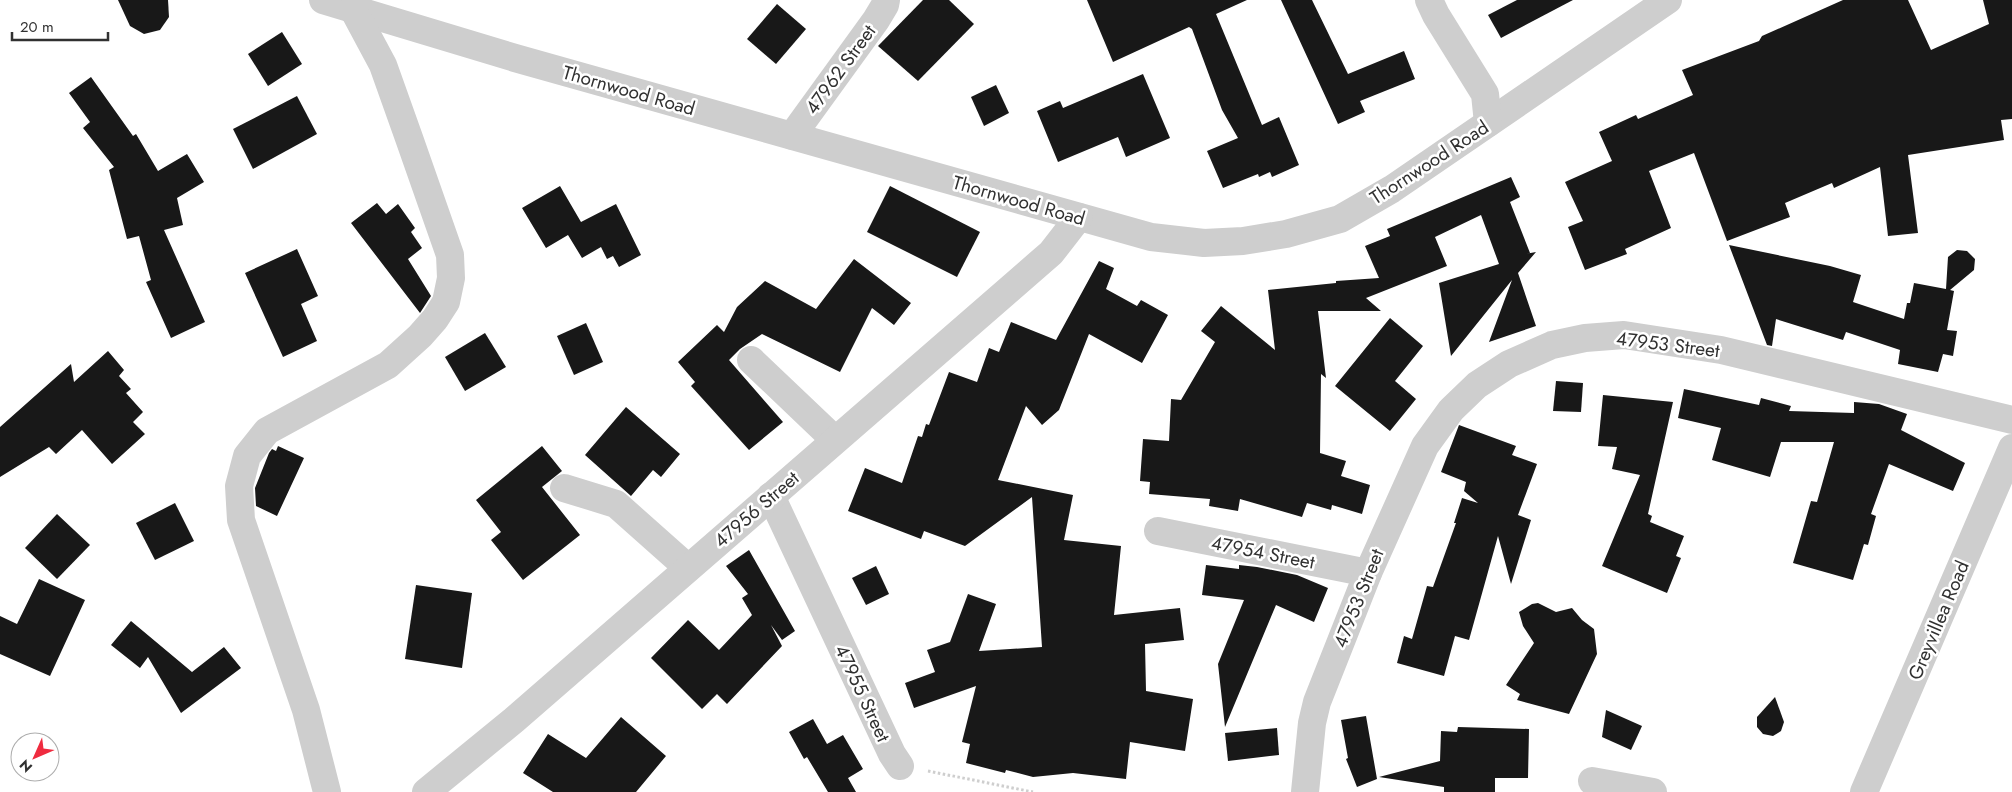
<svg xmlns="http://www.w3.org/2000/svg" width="2012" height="792" viewBox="0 0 2012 792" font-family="Jost,sans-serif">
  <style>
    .building { fill: #181818 }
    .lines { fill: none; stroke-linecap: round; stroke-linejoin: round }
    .path { stroke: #cecece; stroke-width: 3; stroke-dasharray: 2.5 2.5; stroke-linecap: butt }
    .minor { stroke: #cecece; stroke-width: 28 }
    .labels { text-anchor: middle; stroke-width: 5; stroke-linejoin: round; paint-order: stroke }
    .street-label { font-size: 19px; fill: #313131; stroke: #fff }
  </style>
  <rect width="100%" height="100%" fill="#fff"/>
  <!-- building -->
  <g class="building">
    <polygon points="118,0 168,0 169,17 160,30 144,34 130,26"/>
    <polygon points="923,0 949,0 974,24 918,81 878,46"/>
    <polygon points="1087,0 1247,0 1216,14 1262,125 1279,117 1299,165 1272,177 1270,172 1259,177 1258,174 1223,188 1207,151 1238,138 1222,110 1192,29 1189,27 1113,62"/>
    <polygon points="1281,0 1312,0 1348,74 1404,51 1415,79 1360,101 1365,112 1338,124"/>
    <polygon points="1517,0 1573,0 1501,38 1488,15"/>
    <polygon points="1843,0 1908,0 1931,50 1989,24 1983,0 2012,0 2012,119 2001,120 2004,140 1908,155 1918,233 1888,236 1880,167 1834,188 1832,183 1785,203 1790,217 1727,241 1694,153 1649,171 1671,228 1625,249 1627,254 1585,270 1568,227 1583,221 1565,182 1612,161 1599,132 1636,115 1638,119 1693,95 1682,70 1759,41 1762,36"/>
    <polygon points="777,4 806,29 776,64 747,39"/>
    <polygon points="282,32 302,64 268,86 248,54"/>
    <polygon points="1143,74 1170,138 1126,157 1118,137 1058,162 1037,111 1060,101 1063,108"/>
    <polygon points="91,77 133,136 136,134 158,171 187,154 204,182 177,198 183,225 164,230 205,322 171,338 146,282 151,280 139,236 127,239 109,170 114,167 83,128 90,122 69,93"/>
    <polygon points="996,85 1009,113 984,126 971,97"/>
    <polygon points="297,96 317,134 253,169 233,129"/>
    <polygon points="1511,177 1520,197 1510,202 1530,253 1525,254 1536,252 1518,273 1536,326 1489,342 1512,280 1451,356 1439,283 1499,264 1481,215 1435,237 1447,266 1366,298 1381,311 1318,311 1326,378 1321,374 1320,453 1346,461 1341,476 1370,485 1362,514 1332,505 1331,510 1307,503 1302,517 1240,499 1238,511 1209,506 1210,499 1149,494 1150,482 1140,481 1143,439 1169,441 1171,399 1181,400 1215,342 1201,331 1221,306 1275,350 1268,290 1336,283 1336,281 1379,278 1365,246 1390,236 1387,229"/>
    <polygon points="560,186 581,222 616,204 641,255 619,267 613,256 607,259 601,247 582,258 568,235 546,248 522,208"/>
    <polygon points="890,186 980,232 957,277 867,232"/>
    <polygon points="377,203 386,214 398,204 415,228 411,232 422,248 408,259 431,296 420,313 351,223"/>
    <polygon points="1729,245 1830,266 1861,275 1853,302 1904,319 1907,303 1910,303 1914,283 1946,289 1948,257 1957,250 1967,251 1975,259 1974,270 1950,290 1954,291 1947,330 1957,331 1953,356 1943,354 1938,372 1898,364 1900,350 1846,332 1843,340 1776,319 1772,346 1767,345"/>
    <polygon points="297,249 318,296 301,304 317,341 283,357 245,273"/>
    <polygon points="854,259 911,303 894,325 872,308 840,372 762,334 740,349 729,360 783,422 749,450 691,386 695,382 678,362 717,325 724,332 737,307 765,281 816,309"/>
    <polygon points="1099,261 1114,268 1106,289 1137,306 1141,300 1168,315 1142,363 1089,334 1059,410 1042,425 1026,406 998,480 1073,495 1064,540 1121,546 1114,615 1180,608 1184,640 1145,644 1146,691 1193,699 1185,751 1130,742 1126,779 1073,773 1033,777 1006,770 1005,773 966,763 970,744 962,742 976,686 914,708 905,683 935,672 927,650 950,642 968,594 996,604 979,651 1042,647 1032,497 965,546 924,531 921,539 848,511 865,468 902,483 918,436 922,437 926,424 929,425 949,372 977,382 989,348 999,352 1011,322 1056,340"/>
    <polygon points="1390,318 1423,346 1395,381 1416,399 1390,431 1335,386"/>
    <polygon points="586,323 603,362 574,375 557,336"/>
    <polygon points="485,333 506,367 465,391 445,357"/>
    <polygon points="108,351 124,370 119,376 131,389 126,393 143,412 133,422 145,434 112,464 82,430 56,454 49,447 0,477 0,427 71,364 74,382"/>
    <polygon points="1556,381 1583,383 1581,412 1553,411"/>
    <polygon points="1684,389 1759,405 1761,398 1791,406 1789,411 1854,413 1854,402 1879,404 1907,414 1901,430 1965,463 1953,491 1889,464 1871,514 1876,516 1868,545 1864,544 1853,580 1793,563 1811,501 1817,502 1834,442 1781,442 1770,477 1712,460 1721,428 1678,418"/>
    <polygon points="1603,395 1673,402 1648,514 1652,516 1650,522 1684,536 1676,556 1681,558 1667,593 1602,566 1640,475 1612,469 1617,447 1598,446"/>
    <polygon points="626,407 680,454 661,477 653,470 631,496 585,455"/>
    <polygon points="1459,425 1516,446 1512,455 1537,464 1518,515 1531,520 1511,584 1498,536 1469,640 1455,636 1444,676 1397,663 1404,636 1412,639 1427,586 1433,587 1456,523 1454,523 1462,498 1478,503 1464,491 1466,482 1441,472"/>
    <polygon points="278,446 304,458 277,516 256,506 255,488 269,453 272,449 276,451"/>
    <polygon points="542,446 562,471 542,487 580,535 523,580 491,540 501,532 476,500"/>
    <polygon points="175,503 194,541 155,560 136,523"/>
    <polygon points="57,514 90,545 57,579 25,548"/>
    <polygon points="749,550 795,631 782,640 771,625 782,646 727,704 717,694 702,709 651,658 688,620 719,650 752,615 742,598 748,594 726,566"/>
    <polygon points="1206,565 1239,569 1239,565 1257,567 1297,575 1328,588 1314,622 1276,605 1225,727 1218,664 1244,600 1202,595"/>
    <polygon points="876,566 889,594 866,605 852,578"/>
    <polygon points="39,579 85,600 50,676 0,654 0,616 17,624"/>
    <polygon points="416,585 472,593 462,668 405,659"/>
    <polygon points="1538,603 1556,612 1572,608 1582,620 1594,629 1597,654 1569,714 1517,700 1520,694 1506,685 1534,643 1523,626 1519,612 1532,604"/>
    <polygon points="131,621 192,672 224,647 241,668 181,713 148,657 140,668 111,645"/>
    <polygon points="1775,697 1784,722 1781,731 1773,736 1763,734 1757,727 1757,717"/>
    <polygon points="1606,710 1642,726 1631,750 1602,737"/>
    <polygon points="1366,716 1377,779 1357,787 1346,759 1348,758 1341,720"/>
    <polygon points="621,717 666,756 636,792 553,792 523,773 548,734 586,758"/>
    <polygon points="813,719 827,744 843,735 863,769 848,778 856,792 828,792 807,757 804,759 789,732"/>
    <polygon points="1458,727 1529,729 1528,778 1495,778 1495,792 1444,792 1444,787 1379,777 1440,761 1441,731 1457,732"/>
    <polygon points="1277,728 1279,755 1228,761 1225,733"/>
  </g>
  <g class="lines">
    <!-- path -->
    <polyline class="path" points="928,771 1033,792"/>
    <!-- minor -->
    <g class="minor">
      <polyline points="323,0 515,58 1151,237 1204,243 1243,241 1286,234 1340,219 1392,189 1668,0"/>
      <polyline points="1429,0 1436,15 1485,94 1488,123"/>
      <polyline points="792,136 876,20 885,5 886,0"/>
      <polyline points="751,360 835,440"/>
      <polyline points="564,488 616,504 688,568"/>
      <polyline points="771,496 892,754 900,766"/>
      <polyline points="1158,531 1368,573"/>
      <polyline points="1592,781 1653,792"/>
      <polyline points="327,792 306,710 241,520 239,486 247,456 267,431 388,365 420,336 435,319 446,302 451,278 450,255 409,138 383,65 353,9"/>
      <polyline points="426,792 514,720 1051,253 1079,217"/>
      <polyline points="1305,792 1312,723 1317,702 1368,573 1425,446 1451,410 1477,385 1509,364 1552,345 1585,338 1624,335 1721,350 2012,420"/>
      <polyline points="1864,792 2012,448"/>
    </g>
  </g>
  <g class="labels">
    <!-- street labels -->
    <g class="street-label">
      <text transform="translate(840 69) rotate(-54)" y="7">47962 Street</text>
      <text transform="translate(629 90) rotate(16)" y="7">Thornwood Road</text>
      <text transform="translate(1429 162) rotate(-33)" y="7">Thornwood Road</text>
      <text transform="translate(1019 200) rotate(16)" y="7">Thornwood Road</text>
      <text transform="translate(1668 344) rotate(7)" y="7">47953 Street</text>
      <text transform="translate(756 509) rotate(-41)" y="7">47956 Street</text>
      <text transform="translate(1263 552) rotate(11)" y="7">47954 Street</text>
      <text transform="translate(1358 598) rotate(-68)" y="7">47953 Street</text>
      <text transform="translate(1938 620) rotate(-67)" y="7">Greyvillea Road</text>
      <text transform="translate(863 693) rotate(65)" y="7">47955 Street</text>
    </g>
  </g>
  <!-- north arrow -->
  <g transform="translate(35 757) rotate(225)"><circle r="24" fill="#ffffff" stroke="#adadad"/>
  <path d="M0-4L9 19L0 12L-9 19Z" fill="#ef2b3f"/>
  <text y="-8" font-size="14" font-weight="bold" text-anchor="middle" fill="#313131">N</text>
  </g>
  <!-- scale -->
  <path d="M12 32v8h96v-8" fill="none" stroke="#313131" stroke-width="2.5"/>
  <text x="20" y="32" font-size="15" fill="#313131" stroke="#ffffff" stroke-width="4" paint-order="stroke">20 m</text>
</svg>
